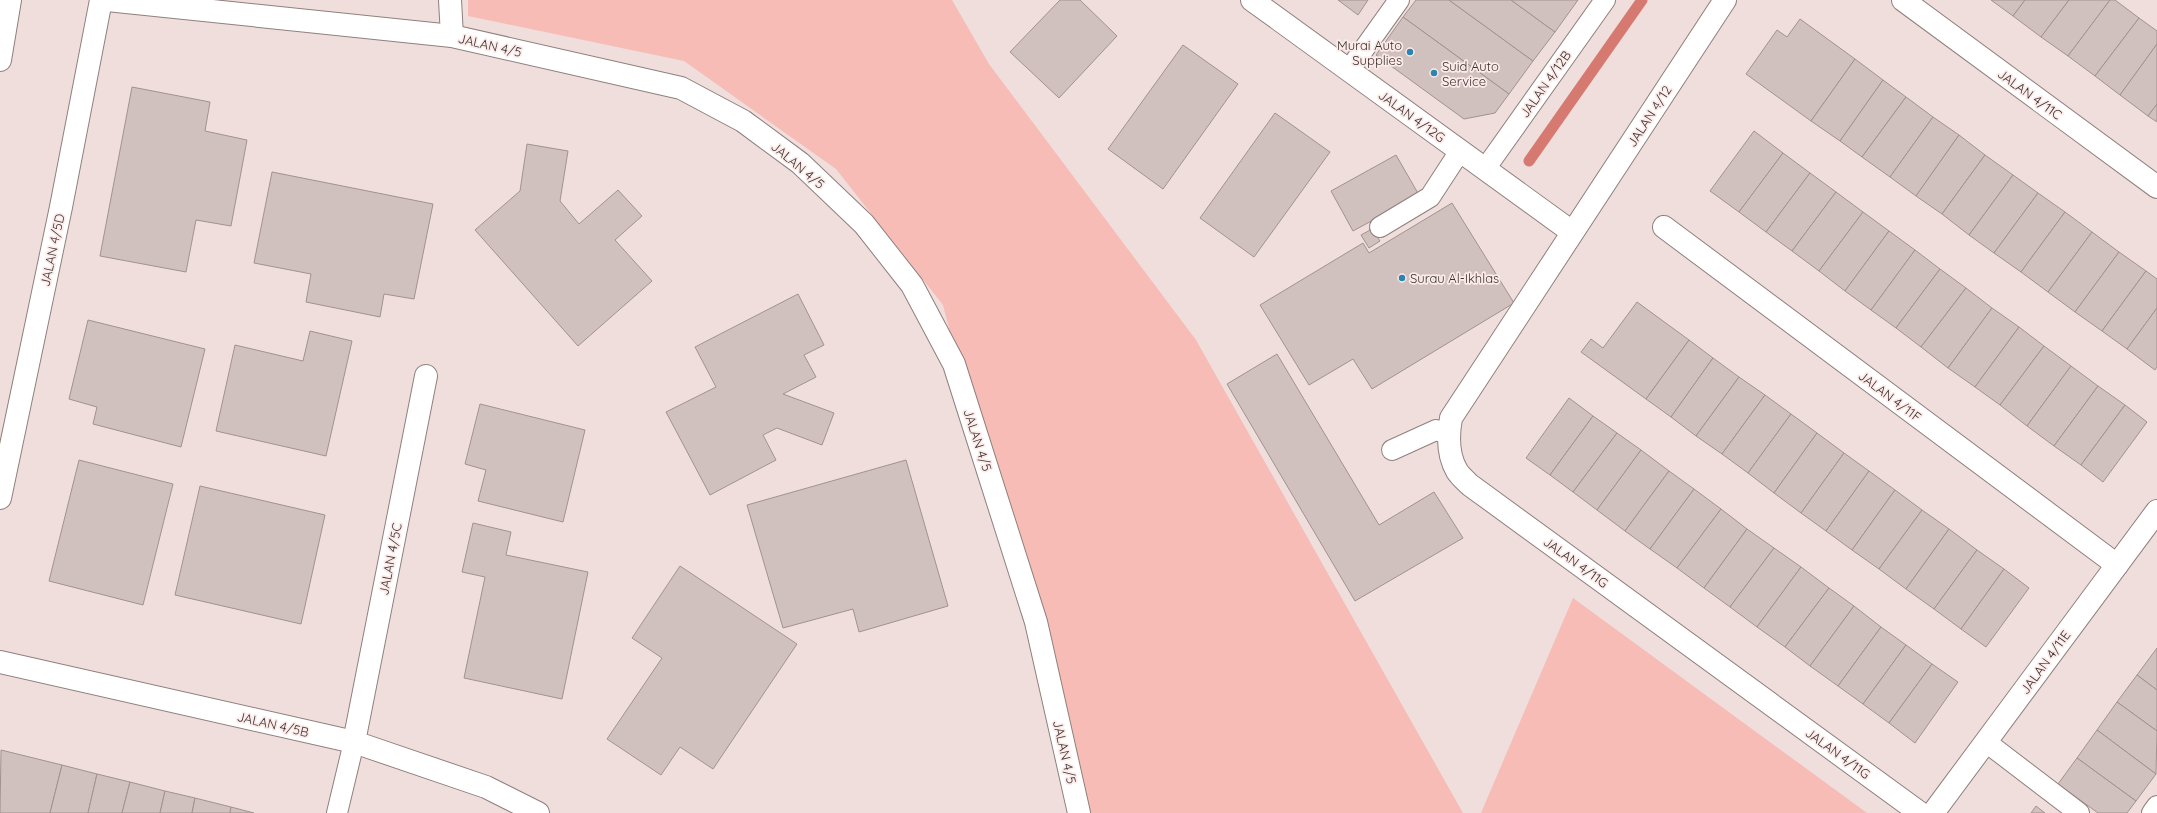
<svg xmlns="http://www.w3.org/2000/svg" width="2157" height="813" viewBox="0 0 2157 813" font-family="Quicksand,sans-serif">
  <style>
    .green { fill: #f6bcb5 }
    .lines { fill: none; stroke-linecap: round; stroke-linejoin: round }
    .stream { stroke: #d67a71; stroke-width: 11 }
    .building { fill: #d0c0be; stroke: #a19290 }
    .lane-casing { stroke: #8f807e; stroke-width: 22 }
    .street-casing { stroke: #8f807e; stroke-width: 24 }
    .secondary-casing { stroke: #8f807e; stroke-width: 24 }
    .lane { stroke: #fff; stroke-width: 20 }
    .street { stroke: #fff; stroke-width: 22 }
    .secondary { stroke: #fff; stroke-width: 22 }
    .poi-dot { fill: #2d84b3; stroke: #fcebe9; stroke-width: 1.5 }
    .labels { text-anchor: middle; stroke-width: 3.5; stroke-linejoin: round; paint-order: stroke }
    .street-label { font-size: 13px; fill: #393231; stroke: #fcebe9 }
    .poi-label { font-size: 13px; fill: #393231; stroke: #fcebe9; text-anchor: start }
  </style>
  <rect width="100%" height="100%" fill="#efdedc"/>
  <!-- green -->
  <g class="green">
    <polygon points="468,0 952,0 989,64 1196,340 1463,813 1075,813 943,305 836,169 684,61 468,16"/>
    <polygon points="1573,598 1867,813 1481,813"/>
  </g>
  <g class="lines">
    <!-- stream -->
    <polyline class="stream" points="1529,161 1642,0"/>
  </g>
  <!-- building -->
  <g class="building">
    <polygon points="1060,0 1080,0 1117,36 1059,98 1010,52"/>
    <polygon points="1338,0 1368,0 1358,15"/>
    <polygon points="1416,0 1449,0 1533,61 1509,94 1403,17"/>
    <polygon points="1449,0 1511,0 1555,32 1533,61"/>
    <polygon points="1511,0 1578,0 1555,32"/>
    <polygon points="1991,0 2025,0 2013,16"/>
    <polygon points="2025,0 2069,0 2041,37 2013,16"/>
    <polygon points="2069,0 2110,0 2068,56 2041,37"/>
    <polygon points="2110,0 2115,0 2139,18 2095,76 2068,56"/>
    <polygon points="1403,17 1509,94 1495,113 1464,119 1376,55"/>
    <polygon points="2139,18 2157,31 2157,44 2120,95 2095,76"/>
    <polygon points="1800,19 1855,59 1811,121 1746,74 1777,30 1787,37"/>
    <polygon points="2157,44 2157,104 2148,116 2120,95"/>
    <polygon points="1183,45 1238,84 1163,189 1108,149"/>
    <polygon points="1855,59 1883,80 1840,141 1811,121"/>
    <polygon points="1883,80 1906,97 1862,157 1840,141"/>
    <polygon points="132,87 210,102 205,131 247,140 231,226 196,220 186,272 100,256"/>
    <polygon points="1906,97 1933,117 1890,177 1862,157"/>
    <polygon points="2157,104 2157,122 2148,116"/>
    <polygon points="1275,113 1330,152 1254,257 1200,218"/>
    <polygon points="1933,117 1959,135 1916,196 1890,177"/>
    <polygon points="1754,131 1783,153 1739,212 1710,191"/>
    <polygon points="1959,135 1985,155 1942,214 1916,196"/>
    <polygon points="527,144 568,151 560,201 579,224 618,190 642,216 615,240 652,281 578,346 475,230 520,191"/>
    <polygon points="1783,153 1810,173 1766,232 1739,212"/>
    <polygon points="1396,155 1419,195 1353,231 1331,191"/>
    <polygon points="1985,155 2013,175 1969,235 1942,214"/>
    <polygon points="272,172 433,204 414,299 384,294 380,317 306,302 311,274 254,263"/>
    <polygon points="1810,173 1836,192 1792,251 1766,232"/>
    <polygon points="2013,175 2038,193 1994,253 1969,235"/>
    <polygon points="1836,192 1863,212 1819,271 1792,251"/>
    <polygon points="2038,193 2065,212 2021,272 1994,253"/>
    <polygon points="1452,203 1514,303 1372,389 1353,359 1309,385 1260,305 1363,243 1369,253"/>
    <polygon points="1863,212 1889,231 1845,291 1819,271"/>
    <polygon points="2065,212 2092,232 2048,292 2021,272"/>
    <polygon points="1372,229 1380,241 1369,248 1361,235"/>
    <polygon points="1889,231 1915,250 1871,310 1845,291"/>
    <polygon points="2092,232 2119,252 2075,312 2048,292"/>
    <polygon points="1915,250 1940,269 1896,328 1871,310"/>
    <polygon points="2119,252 2146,271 2102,331 2075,312"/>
    <polygon points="1940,269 1966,288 1921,347 1896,328"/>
    <polygon points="2146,271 2157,279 2157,308 2127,349 2102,331"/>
    <polygon points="1966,288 1992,308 1948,368 1921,347"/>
    <polygon points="798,294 824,345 804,355 816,377 783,394 834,413 822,445 777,428 763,435 776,460 710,495 666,412 716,387 695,347"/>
    <polygon points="1637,302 1689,340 1646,399 1581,352 1591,339 1603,348"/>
    <polygon points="1992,308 2019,327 1975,387 1948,368"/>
    <polygon points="2157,308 2157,367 2155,370 2127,349"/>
    <polygon points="88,320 205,349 181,447 93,424 97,407 69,399"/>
    <polygon points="2019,327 2044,346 2000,405 1975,387"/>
    <polygon points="310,331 352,341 326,456 216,431 235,345 303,361"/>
    <polygon points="1689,340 1713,358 1671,417 1646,399"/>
    <polygon points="2044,346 2071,366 2027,426 2000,405"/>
    <polygon points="1277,354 1379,525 1434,492 1463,538 1355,601 1227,384"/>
    <polygon points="1713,358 1739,377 1696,436 1671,417"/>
    <polygon points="2071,366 2098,386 2054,446 2027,426"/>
    <polygon points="1739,377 1765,395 1722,454 1696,436"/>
    <polygon points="2098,386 2125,405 2081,465 2054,446"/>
    <polygon points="1765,395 1791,414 1748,473 1722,454"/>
    <polygon points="1569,398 1593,416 1550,475 1526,458"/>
    <polygon points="480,404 585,430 563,522 478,501 486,470 465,464"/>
    <polygon points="2125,405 2147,422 2103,482 2081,465"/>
    <polygon points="1791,414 1817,433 1774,493 1748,473"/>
    <polygon points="1593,416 1617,433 1573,492 1550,475"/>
    <polygon points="1617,433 1641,450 1597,510 1573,492"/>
    <polygon points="1817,433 1844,453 1801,513 1774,493"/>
    <polygon points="1641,450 1669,471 1625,531 1597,510"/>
    <polygon points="1844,453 1869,471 1826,531 1801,513"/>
    <polygon points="79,460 173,484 143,605 49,581"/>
    <polygon points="906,460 948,606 859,632 853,609 783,628 747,505"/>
    <polygon points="1669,471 1694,489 1650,549 1625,531"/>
    <polygon points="1869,471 1895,490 1852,550 1826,531"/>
    <polygon points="200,486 325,515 301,624 175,595"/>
    <polygon points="1694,489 1721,509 1677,568 1650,549"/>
    <polygon points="1895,490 1922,510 1879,569 1852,550"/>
    <polygon points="1721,509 1747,529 1704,588 1677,568"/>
    <polygon points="1922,510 1949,529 1906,589 1879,569"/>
    <polygon points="473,523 511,532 506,555 588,572 562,699 464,678 485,577 462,572"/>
    <polygon points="1747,529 1774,548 1730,607 1704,588"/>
    <polygon points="1949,529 1977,550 1934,609 1906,589"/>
    <polygon points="1774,548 1801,567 1757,627 1730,607"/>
    <polygon points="1977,550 2004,569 1961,629 1934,609"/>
    <polygon points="680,566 797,644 713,769 680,747 661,775 607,739 662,658 632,638"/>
    <polygon points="1801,567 1829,588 1785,647 1757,627"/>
    <polygon points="2004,569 2029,588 1986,647 1961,629"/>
    <polygon points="1829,588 1854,606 1810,666 1785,647"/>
    <polygon points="1854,606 1881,627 1838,686 1810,666"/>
    <polygon points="1881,627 1906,645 1863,704 1838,686"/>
    <polygon points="1906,645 1932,664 1889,723 1863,704"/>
    <polygon points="2157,648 2157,690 2137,675"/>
    <polygon points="1932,664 1958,682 1915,743 1889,723"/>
    <polygon points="2137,675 2157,690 2157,731 2117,702"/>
    <polygon points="2117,702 2157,731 2156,774 2097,730"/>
    <polygon points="2097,730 2156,774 2136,801 2077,758"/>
    <polygon points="1,750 62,765 50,813 0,813"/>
    <polygon points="2077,758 2136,801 2127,813 2098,813 2058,784"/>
    <polygon points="62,765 97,774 88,813 50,813"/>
    <polygon points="97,774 130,782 122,813 88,813"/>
    <polygon points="130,782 165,791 160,813 122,813"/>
    <polygon points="165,791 195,798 192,813 160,813"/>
    <polygon points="195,798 231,807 230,813 192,813"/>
    <polygon points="2036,806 2045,813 2031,813"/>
    <polygon points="231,807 254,813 230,813"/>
  </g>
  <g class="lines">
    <defs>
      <g id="lane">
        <polyline points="1349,70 1399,0"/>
        <polyline points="1485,169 1605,0"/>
        <polyline points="1380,227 1430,197 1460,151"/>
        <polyline points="1392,450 1436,430 1448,434"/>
        <polyline points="1986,742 2079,813"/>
        <polyline points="337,813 354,742"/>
        <polyline points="2152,813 2157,806"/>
      </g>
      <g id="street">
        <polyline points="450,0 452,36"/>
        <polyline points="1252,0 1572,232"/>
        <path d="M1725 0 1451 418C1448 435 1448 456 1457 471 1460 476 1466 481 1470 485L1920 813"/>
        <polyline points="1903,0 2157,187"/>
        <polyline points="1664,227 2117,565"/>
        <polyline points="0,498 61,207 101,0"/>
        <polyline points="0,662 354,742 486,787 538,813"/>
        <polyline points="354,742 426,376"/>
        <polyline points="1933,813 2157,511"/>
      </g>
      <g id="secondary">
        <polyline points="107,0 452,36 681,88 743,121 800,163 864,224 912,285 954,364 1036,622 1079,813"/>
        <polyline points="0,60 10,0"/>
      </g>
    </defs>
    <!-- lane casing -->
    <use href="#lane" class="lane-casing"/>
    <!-- street casing -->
    <use href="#street" class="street-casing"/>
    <!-- secondary casing -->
    <use href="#secondary" class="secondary-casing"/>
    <!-- lane -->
    <use href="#lane" class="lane"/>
    <!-- street -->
    <use href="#street" class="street"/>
    <!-- secondary -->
    <use href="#secondary" class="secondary"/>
  </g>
  <!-- markers -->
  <g class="poi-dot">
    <circle cx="1410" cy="52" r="4"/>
    <circle cx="1434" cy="73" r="4"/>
    <circle cx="1402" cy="278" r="4"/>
  </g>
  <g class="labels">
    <!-- street labels -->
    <g class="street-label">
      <text transform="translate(490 45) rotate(13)" y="5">JALAN 4/5</text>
      <text transform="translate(1545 84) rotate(-55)" y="5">JALAN 4/12B</text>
      <text transform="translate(2030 94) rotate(36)" y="5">JALAN 4/11C</text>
      <text transform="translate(1412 116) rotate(36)" y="5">JALAN 4/12G</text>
      <text transform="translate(1649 116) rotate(-57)" y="5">JALAN 4/12</text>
      <text transform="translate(798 165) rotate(40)" y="5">JALAN 4/5</text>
      <text transform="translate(52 250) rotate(-78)" y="5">JALAN 4/5D</text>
      <text transform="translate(1890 396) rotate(37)" y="5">JALAN 4/11F</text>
      <text transform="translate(978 440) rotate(72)" y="5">JALAN 4/5</text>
      <text transform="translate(390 559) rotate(-79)" y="5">JALAN 4/5C</text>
      <text transform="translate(1576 562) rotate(36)" y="5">JALAN 4/11G</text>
      <text transform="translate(2045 662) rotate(-54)" y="5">JALAN 4/11E</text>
      <text transform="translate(273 724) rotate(13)" y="5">JALAN 4/5B</text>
      <text transform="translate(1065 752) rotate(77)" y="5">JALAN 4/5</text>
      <text transform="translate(1838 753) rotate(36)" y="5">JALAN 4/11G</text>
    </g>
    <!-- poi labels -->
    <g class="poi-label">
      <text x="1402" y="50" text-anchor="end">Murai Auto<tspan x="1402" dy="15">Supplies</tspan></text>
      <text x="1442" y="71">Suid Auto<tspan x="1442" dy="15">Service</tspan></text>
      <text x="1410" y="283">Surau Al-Ikhlas</text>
    </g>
  </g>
</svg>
